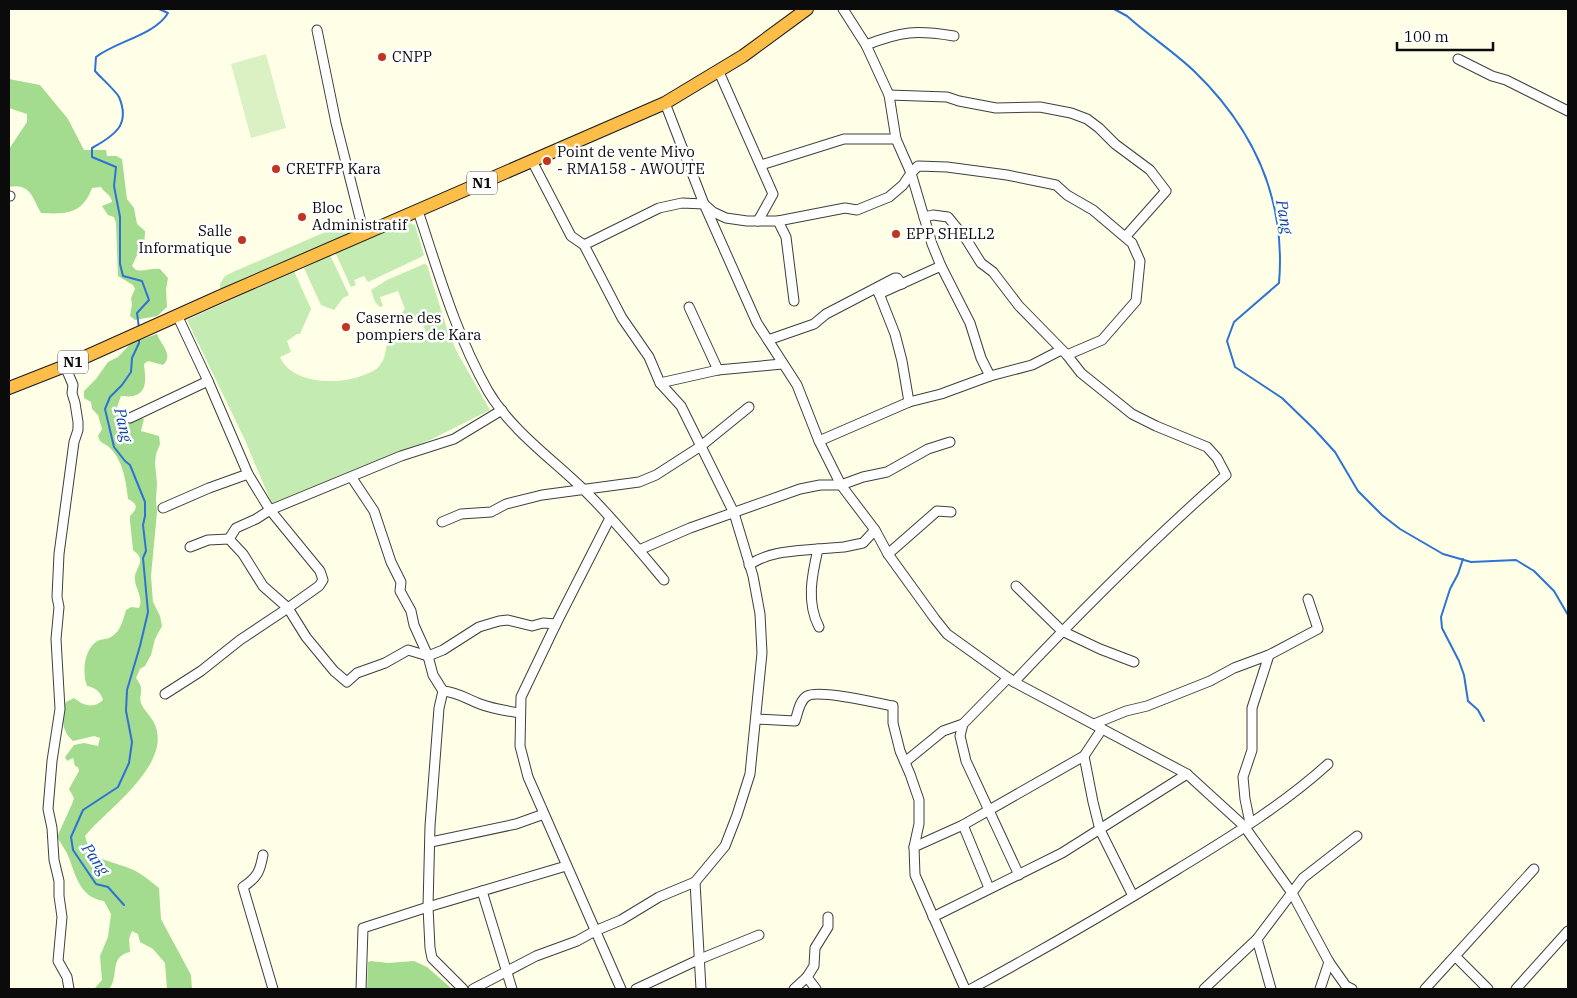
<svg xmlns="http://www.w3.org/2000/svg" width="1577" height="998" viewBox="0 0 1577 998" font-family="'IBM Plex Serif',serif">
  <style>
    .green { fill: #c4ebb1 }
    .forest { fill: #a3dc8f }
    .pitch { fill: #d9f1c3 }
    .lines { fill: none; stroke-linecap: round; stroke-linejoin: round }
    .stream { stroke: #2e72d4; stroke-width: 2 }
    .minor-casing { stroke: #3e3e3e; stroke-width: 11 }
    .highway-casing { stroke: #1c1c1c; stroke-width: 14 }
    .minor { stroke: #fff; stroke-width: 9 }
    .highway { stroke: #fcbd49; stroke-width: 12 }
    .poi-dot { fill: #c1341d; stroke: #fff; stroke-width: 2 }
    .labels { text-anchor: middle; stroke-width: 5; stroke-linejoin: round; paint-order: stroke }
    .shield { fill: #fff; stroke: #545454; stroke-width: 1 }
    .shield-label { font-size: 14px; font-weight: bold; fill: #0b0b0b }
    .poi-label { font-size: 15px; fill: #0b0b0b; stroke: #fff; text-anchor: start }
    .water-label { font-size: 16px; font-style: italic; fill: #0f46a1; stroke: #fff }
  </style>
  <rect width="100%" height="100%" fill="#ffffe8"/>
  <!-- green -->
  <g class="green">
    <polygon points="353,220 355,226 354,230 350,234 224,288 220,288 220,284 225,276 233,272"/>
    <polygon points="409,223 415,225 424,255 421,257 368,282 364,276 354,280 356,285 351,287 335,252"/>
    <polygon points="330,255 349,295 343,298 334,310 321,305 304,268"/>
    <path d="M424 264 427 265 448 332 457 352 490 410 432 439 272 504 244 438 187 320 294 271 311 309 300 334H297L287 341 291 352 280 357C292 385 340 385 364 375 369 373 377 370 380 365 387 357 385 344 390 336L397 334C404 343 421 344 427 334L423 325 406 321 400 315 405 309 398 291 380 297 383 306 380 307 375 302 371 290 387 280Z"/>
  </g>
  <!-- forest -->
  <g class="forest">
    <path d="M9 79 40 85 68 119 84 150H106L107 156H116L122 159 127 199 134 208 137 224 145 231V233L144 245 136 257 132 266 136 270C144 272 151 268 160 269L168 278 166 289 167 307 157 316 135 320 130 316 132 304 131 298 135 289 133 285 118 276 116 223 114 217 108 215 102 206 112 202C111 194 104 193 101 187L92 188C82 215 65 214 41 213 32 197 30 183 9 187V149L27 122V114L9 108Z"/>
    <path d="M157 334C161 345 174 355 163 365L148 361 144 364C145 376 149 392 133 396 129 397 125 396 121 396L117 407 128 421 139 417 144 419 141 431 159 436 160 444 156 454 155 463 157 483 156 499 157 512 151 576 153 602 160 616 162 626 155 639 151 655 145 666 140 669 136 678C138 681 141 685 141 688 142 693 139 698 141 703 144 711 152 717 155 725 172 765 106 810 85 836 91 860 107 860 126 867 139 871 149 880 159 888L161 919 191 975 192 989H167L165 963 153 949 140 942 138 934 132 931 129 939 130 952C108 957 120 976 109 989H94L102 980 100 956 108 937 111 914 104 901C81 898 76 877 69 858 66 850 61 844 57 837L72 804 74 798 69 789 79 771 78 767 75 766 73 758 67 761 65 757 74 745 84 743 98 746 100 738 94 736 73 741C61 731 61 716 66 702L74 698C84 706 93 709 103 700 100 691 96 688 87 686 82 673 84 650 96 642 101 638 107 640 111 637 121 631 123 620 126 610L131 607 139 608C144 597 134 588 135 577 135 571 141 565 140 559 139 554 136 553 133 550L130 521V516C138 508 138 504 128 499 126 481 123 461 110 448 107 445 103 444 100 441L98 436 102 429 98 415 92 409 91 402 84 398V391L96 379 108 362 118 357 131 343Z"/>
    <polygon points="371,961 388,963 414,961 427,967 452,989 367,989 368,962"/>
  </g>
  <!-- pitch -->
  <polygon class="pitch" points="266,54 286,128 251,138 231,64"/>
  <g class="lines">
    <!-- stream -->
    <g class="stream">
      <path d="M1114 9 1127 16C1148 35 1173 51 1194 71 1254 129 1286 200 1279 283L1234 322 1227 341 1235 367 1282 398 1314 429 1335 452 1358 491 1382 515 1400 529 1443 554 1471 562 1516 560 1534 571 1554 591 1568 615"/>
      <path d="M139 328 137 313 149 300 142 281 123 276 120 264V217L114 186 116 167 92 157V148C114 136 131 125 119 97 115 90 101 78 95 71L96 57C117 41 155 35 168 13L159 9"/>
      <polyline points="1463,559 1458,574 1450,589 1441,617 1442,628 1459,661 1464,675 1468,701 1478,710 1484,721"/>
      <polyline points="124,905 108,887 96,884 73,850 71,837 83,810 118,787 129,763 132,742 126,711 127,690 140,646 148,612 143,558 146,551 143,525 145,516 145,502 130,465 125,461 114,447 105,409 110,397 122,385 131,372 132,358 139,343 139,338"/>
    </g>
    <defs>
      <g id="minor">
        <path d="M843 9 866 45 889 95 896 139 911 173 924 217 933 215 948 217 966 239 981 263 993 272 1019 306 1067 355 1081 373 1132 414 1156 426 1207 447 1217 458 1226 475C1152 540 1082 610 1014 682"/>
        <polyline points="317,30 336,123 364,234"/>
        <path d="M866 45C902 31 916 30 954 36"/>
        <polyline points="1458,59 1492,76 1506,80 1568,111"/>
        <polyline points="719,72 773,194 758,221"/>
        <polyline points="889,95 947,97 959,101 996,108 1040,107 1071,113 1087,119 1099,128 1115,144 1150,170 1166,191 1126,236"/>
        <polyline points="665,103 704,204 757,323 797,385 819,441 841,485 875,530 888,554 935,619 947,634 1014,682 1187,774 1244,826 1292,893 1329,962 1346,986 1352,989"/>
        <polyline points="761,165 844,139 896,139"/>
        <polyline points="9,196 10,196"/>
        <path d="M418 211C438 271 456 335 488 391 511 430 551 458 583 489 612 517 638 549 664 580"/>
        <polyline points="924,217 932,244 941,266"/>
        <polyline points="778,221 786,237 794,301"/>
        <polyline points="584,245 659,208 682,203 704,204 713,212 726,218 747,221 778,221 845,208 857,210 889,197 903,185 911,173 918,166 947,167 1007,175 1056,185 1067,195 1093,210 1132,243 1140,261 1136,301 1102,340 1067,355"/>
        <polyline points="878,291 895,334 902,361 909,402"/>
        <polyline points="879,294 941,266 970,323 981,358 990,376 1032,365 1061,350"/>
        <polyline points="689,307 718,370"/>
        <polyline points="768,340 814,324 826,314 895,278 897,278 902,284"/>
        <polyline points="65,366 73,385 72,393 75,403 78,422 78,430 74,442 59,554 57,597 59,607 56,639 60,709 52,761 48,809 52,828 54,860 59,881 59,896 62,917 58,961 67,977 69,989"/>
        <polyline points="660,383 718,370 782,364"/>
        <polyline points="130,418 208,381"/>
        <polyline points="819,441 909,402 941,394 990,376"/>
        <polyline points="352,478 374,511 391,562 401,582 400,591 411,611 414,625 428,656 433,675 443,691 439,708 430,826 428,907 430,948 432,958 463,989"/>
        <polyline points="163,508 209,488 248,474"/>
        <polyline points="610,518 556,624 521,697 520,746 528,777 621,989"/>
        <polyline points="442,522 461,514 491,512 506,504 542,495 639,482 656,475 701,446 749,407"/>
        <polyline points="229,539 243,554 263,586 288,608 306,637 334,671 347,682 357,673 385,663 408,650 428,656 443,650 479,627 499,621 508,620 532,626 543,623 556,624"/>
        <polyline points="229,539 236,528 256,519 270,510 401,456 454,439 502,410"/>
        <polyline points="190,547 208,540 229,539"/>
        <polyline points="639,550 690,528 800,489 820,485 841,485 863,477 887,472 928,449 950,442"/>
        <polyline points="888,554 937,511 951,512"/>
        <path d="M749 565C769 551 795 551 818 549"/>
        <polyline points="1016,586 1062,631 1100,649 1134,662"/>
        <path d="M819 627C806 602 812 575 818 549L844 547 863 543 875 530"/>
        <polyline points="1008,678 963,724 960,736 966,761 1019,875"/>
        <path d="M443 691C457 692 467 699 480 704 493 709 507 711 520 713"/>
        <polyline points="165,694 201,671 240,640 288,608 319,586 323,580 320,571 270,510 248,474 208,381 177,315"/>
        <path d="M756 719 795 721C798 713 799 701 807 696 819 689 877 703 893 706V723L900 751 910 774 919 800V824L914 847 915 875 965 989"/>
        <polyline points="1094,724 1126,711 1147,706 1210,681 1234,668 1269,655 1318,629 1308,599"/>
        <polyline points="1084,756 1093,802 1100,830 1133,896"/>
        <polyline points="905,762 943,731 963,724"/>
        <polyline points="1250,823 1245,799 1243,777 1252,750 1252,708 1269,655"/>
        <polyline points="963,825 989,888"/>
        <polyline points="431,842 516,824 544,814"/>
        <polyline points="914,847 963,825 1084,756 1102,729"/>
        <path d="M263 855C260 871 258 877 243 887L273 989"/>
        <polyline points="695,882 701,989"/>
        <polyline points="482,891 512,989"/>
        <polyline points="933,917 1062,853 1187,774"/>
        <polyline points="1257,939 1271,989"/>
        <polyline points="1456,957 1488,989"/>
        <polyline points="807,977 816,989"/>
        <polyline points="361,989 363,928 428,907 566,866"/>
        <polyline points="473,989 536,956 577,941 595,931 621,920 659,897 695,882 725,846 737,815 750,774 762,653 760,614 753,576 734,513 681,406 660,383 649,357 622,318 584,245 571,236 532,161"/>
        <polyline points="636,989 700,959 759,935"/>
        <polyline points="794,989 807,977 814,966 815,948 828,927 828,917"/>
        <path d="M971 989C1041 951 1110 911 1178 869 1230 837 1283 805 1328 764"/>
        <polyline points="1204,989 1257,939 1303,878 1357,836"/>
        <polyline points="1320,989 1329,962"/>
        <polyline points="1425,989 1534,869"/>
        <polyline points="1516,989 1568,931"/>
      </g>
      <polyline id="highway" points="9,388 65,366 221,296 665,103 743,56 807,9"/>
    </defs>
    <!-- minor casing -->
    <use href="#minor" class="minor-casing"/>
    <!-- highway casing -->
    <use href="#highway" class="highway-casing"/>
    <!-- minor -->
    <use href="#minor" class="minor"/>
    <!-- highway -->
    <use href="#highway" class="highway"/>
  </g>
  <!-- markers -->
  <g class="poi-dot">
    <circle cx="382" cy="57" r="5"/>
    <circle cx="547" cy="161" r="5"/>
    <circle cx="276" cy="169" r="5"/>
    <circle cx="302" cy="217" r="5"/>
    <circle cx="896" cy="234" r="5"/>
    <circle cx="242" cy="240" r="5"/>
    <circle cx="346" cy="327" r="5"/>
  </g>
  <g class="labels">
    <!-- shield labels -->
    <g class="shield">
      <rect x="467" y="171.5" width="30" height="23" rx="4"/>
      <rect x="58" y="350.5" width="30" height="23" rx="4"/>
    </g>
    <g class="shield-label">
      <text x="482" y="188">N1</text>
      <text x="73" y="367">N1</text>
    </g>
    <!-- poi labels -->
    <g class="poi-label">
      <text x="392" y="62">CNPP</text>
      <text x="557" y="157">Point de vente Mivo<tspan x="557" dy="17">- RMA158 - AWOUTE</tspan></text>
      <text x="286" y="174">CRETFP Kara</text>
      <text x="312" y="213">Bloc<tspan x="312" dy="17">Administratif</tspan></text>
      <text x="232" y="236" text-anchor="end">Salle<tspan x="232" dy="17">Informatique</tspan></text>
      <text x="906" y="239">EPP SHELL2</text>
      <text x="356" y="323">Caserne des<tspan x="356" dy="17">pompiers de Kara</tspan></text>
    </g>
    <!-- water labels -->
    <g class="water-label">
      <text transform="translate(1285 217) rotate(80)" y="6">Pang</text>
      <text transform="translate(124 425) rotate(77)" y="6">Pang</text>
      <text transform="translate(96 859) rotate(55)" y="6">Pang</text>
    </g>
  </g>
  <!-- border -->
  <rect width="1577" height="998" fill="none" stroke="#0b0b0b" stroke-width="20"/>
  <!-- scale -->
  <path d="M1397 42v8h96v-8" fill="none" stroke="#0b0b0b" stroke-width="2.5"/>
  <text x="1404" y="42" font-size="15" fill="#0b0b0b" stroke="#ffffff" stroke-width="4" paint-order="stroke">100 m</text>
</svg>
